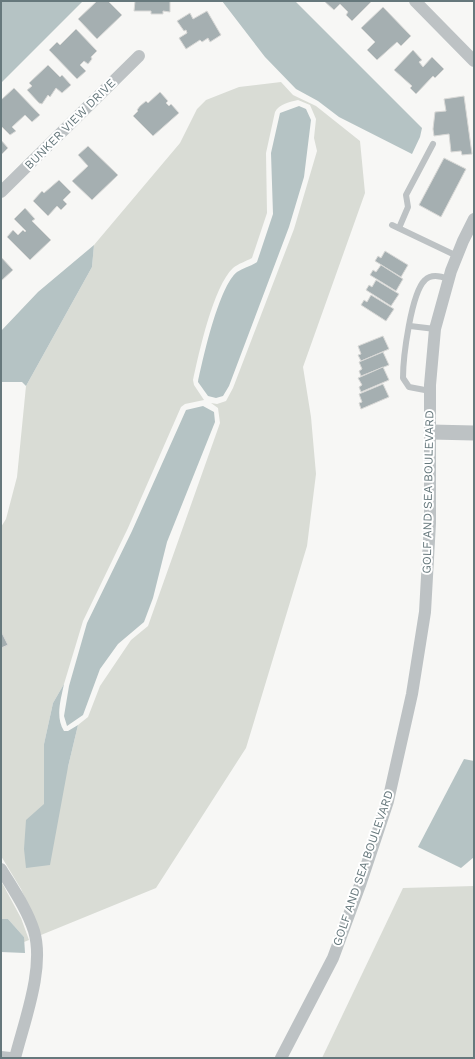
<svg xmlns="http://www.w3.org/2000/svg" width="475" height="1059" viewBox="0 0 475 1059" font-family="'Work Sans',sans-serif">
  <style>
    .green { fill: #d9dcd5; fill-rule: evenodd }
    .water { fill: #b5c3c4 }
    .building { fill: #a5afb1; stroke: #d9d9d7 }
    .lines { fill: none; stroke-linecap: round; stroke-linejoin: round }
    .service { stroke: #bdc2c4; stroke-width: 6 }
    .minor { stroke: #bdc2c4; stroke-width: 12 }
    .tertiary { stroke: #bdc2c4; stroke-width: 15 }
    .labels { text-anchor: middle; stroke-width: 4; stroke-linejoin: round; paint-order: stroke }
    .street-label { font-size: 12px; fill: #66787c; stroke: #fff }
  </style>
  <rect width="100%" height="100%" fill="#f7f7f5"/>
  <!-- green -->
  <g class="green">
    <path d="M281 82 293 95 316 106 360 141 365 193 303 367 311 417 316 474 307 546 246 748 156 888 41 935 21 889 1 856V527L6 519 17 477 26 386 92 267 94 245 180 143 197 109 206 100 239 87ZM298 100 310 105 316 119 314 138 317 151 294 229 233 388 226 401 217 404 211 403 218 408 220 423 148 626 131 640 100 686 88 717 78 725 68 767 44 804V744L53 703 64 684 83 621 128 528 181 407 185 404 204 400 194 385 193 380C199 353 213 287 233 268 238 264 246 261 252 258L267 213 266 153 275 112C279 104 290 102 298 100Z"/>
    <polygon points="1,881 21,918 29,940 24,942 24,937 8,919 1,919"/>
    <polygon points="474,886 474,1058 322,1058 403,888"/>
  </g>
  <!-- water -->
  <g class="water">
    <polygon points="1,1 83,1 1,83"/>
    <polygon points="222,1 295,1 422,128 420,137 412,154 339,117 318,101 296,89 265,57"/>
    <path d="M299 106 306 109 311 120 304 177 289 227 229 386 223 396 216 398 208 396 198 382C203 358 219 286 237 272 243 268 251 266 257 262L273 214 271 153 280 113Z"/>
    <polygon points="94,245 92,267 26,386 22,382 1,382 1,331 38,292"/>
    <polygon points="203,406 214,412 215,422 167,542 153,598 144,622 118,644 100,669 83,715 67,726 64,716 69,686 87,623 132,531 186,410"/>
    <path d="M64 684C61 699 55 717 64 731H68L78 725 68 767 50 865 26 868 24 849 26 820 44 804V744L53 703Z"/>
    <polygon points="464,759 474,761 474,857 461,868 418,847"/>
    <polygon points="1,919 8,919 24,937 25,953 1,952"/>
  </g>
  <!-- building -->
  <g class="building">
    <polygon points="97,1 108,1 122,15 97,39 78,19"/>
    <polygon points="135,1 170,1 170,12 163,11 163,14 151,14 151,11 134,11"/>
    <polygon points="324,1 372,1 352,21 346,15 348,12 340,4 334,10"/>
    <polygon points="383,7 411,36 401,46 397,42 377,60 367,50 375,42 361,28"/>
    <polygon points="207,11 221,35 210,42 208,38 202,42 200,40 186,49 179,38 187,33 186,30 184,31 177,21 190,13 193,19"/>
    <polygon points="76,29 97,51 91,57 92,59 88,64 84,61 80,65 86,71 77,79 49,50 57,42 60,45"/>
    <polygon points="413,50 422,60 419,62 423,67 432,57 444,69 435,78 433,76 416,94 410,88 412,86 394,70"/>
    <polygon points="48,65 60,77 62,75 71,85 62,93 56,88 50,97 48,95 42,104 39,103 27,90 32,86 29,83"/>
    <polygon points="14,88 40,115 32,122 25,115 12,127 16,131 10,135 1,126 1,100"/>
    <polygon points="160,92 168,101 166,103 169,106 171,104 179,113 153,136 133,116 138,111 137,110 140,106 146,101 148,103"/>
    <polygon points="464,96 472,154 462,155 461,151 451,152 449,134 434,136 433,129 435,112 446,111 444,99"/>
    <polygon points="1,140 8,148 1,155"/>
    <polygon points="88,146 118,175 92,200 72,181 88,166 78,155"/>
    <polygon points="444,158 466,169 441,217 419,205"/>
    <polygon points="59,180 71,192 63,200 67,204 61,210 57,206 48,216 33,201 42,191 44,193"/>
    <polygon points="25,208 35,219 32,221 51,240 30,260 7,237 13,230 18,235 23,230 25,232 26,231 14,219"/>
    <polygon points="385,251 408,265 401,277 375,261 378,256 381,258"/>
    <polygon points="1,257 13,270 1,281"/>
    <polygon points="381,265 403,279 396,291 370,275 373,270 376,272"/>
    <polygon points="376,280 399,294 391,306 366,290 369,285 372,287"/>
    <polygon points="371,295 394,309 386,321 361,305 364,300 367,302"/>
    <polygon points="383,336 389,349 361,361 358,355 361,354 358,346"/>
    <polygon points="383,352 389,365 361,376 359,371 362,369 359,362"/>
    <polygon points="383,367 389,380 361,392 359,387 362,385 358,378"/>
    <polygon points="383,384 389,397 361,409 359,403 362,402 359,394"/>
    <polygon points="1,631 8,645 1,648"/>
  </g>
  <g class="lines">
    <!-- service -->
    <g class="service">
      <polyline points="392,225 457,256"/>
      <polyline points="399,228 408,207 406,195 433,144"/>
      <polyline points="410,326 435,329"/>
      <path d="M430 391 409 387 403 378C403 358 411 293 425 280 431 274 441 276 448 279"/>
    </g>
    <!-- minor -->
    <g class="minor">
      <polyline points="415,1 474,61"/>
      <polyline points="1,192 139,56"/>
      <path d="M1 869C13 889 27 909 34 931 45 968 24 1022 15 1058"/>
      <polyline points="1,1057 10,1058"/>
      <polyline points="281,1058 333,958 360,885 388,801 412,694 425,612 430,523 430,385 435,329 451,271 463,241 474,219"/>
    </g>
    <!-- tertiary -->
    <polyline class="tertiary" points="431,432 474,433"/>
  </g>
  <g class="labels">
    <!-- street labels -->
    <g class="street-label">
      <text transform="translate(70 124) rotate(-45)" y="4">BUNKER VIEW DRIVE</text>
      <text transform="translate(428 492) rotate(-89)" y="4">GOLF AND SEA BOULEVARD</text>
      <text transform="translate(363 868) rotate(-71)" y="4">GOLF AND SEA BOULEVARD</text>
    </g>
  </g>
  <!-- border -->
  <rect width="475" height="1059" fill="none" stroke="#66787c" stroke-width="4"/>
</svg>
